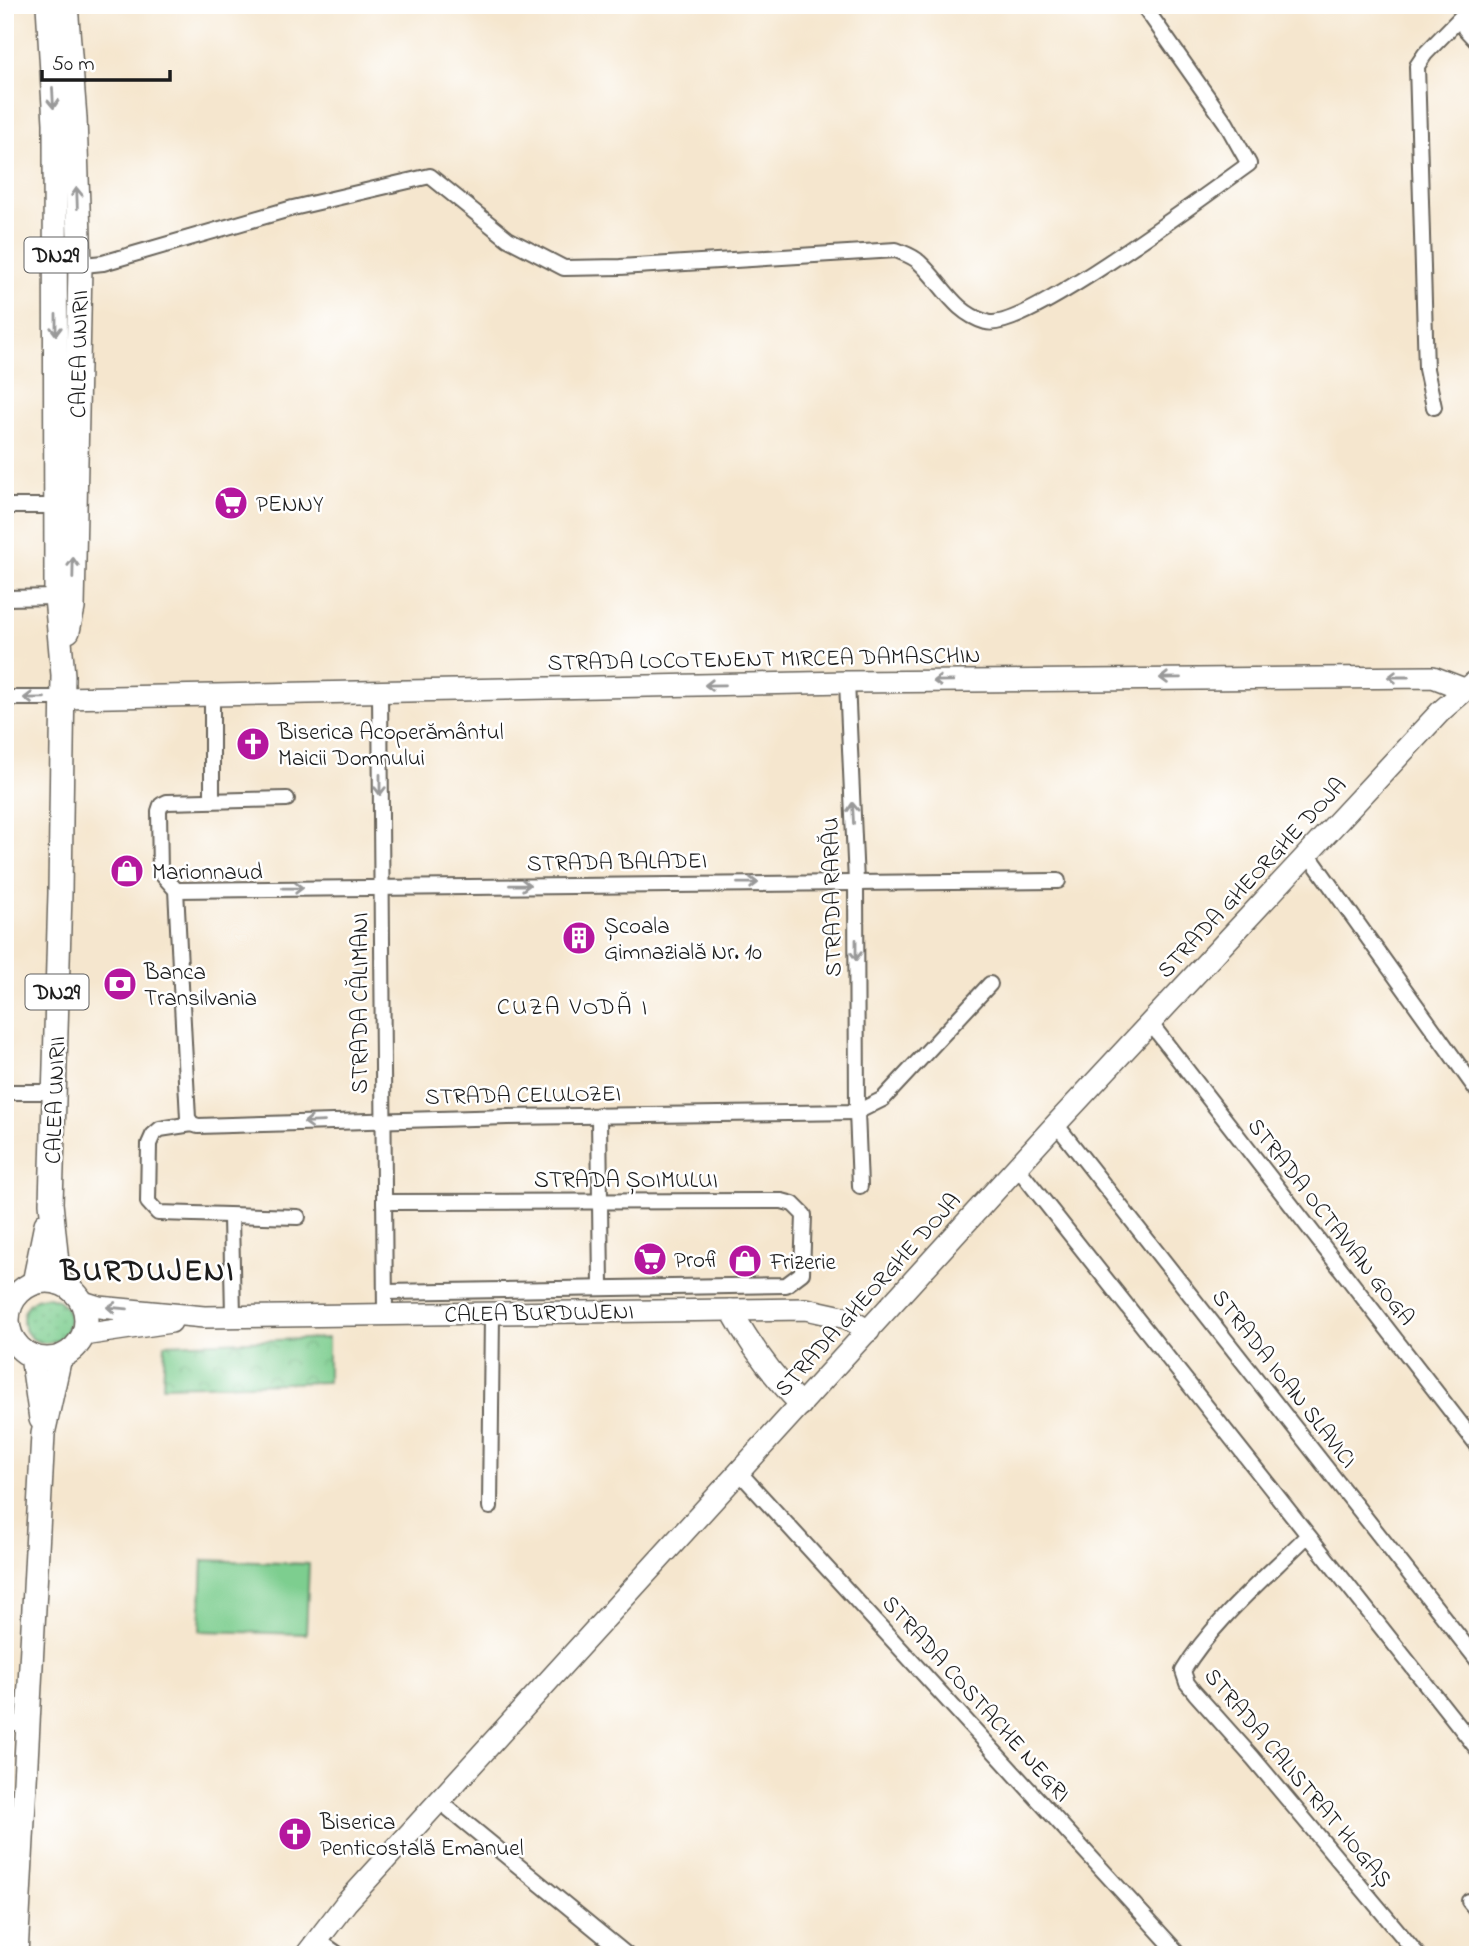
<svg xmlns="http://www.w3.org/2000/svg" width="1483" height="1960" viewBox="0 0 1483 1960" font-family="'Indie Flower',sans-serif">
  <style>
    .grass { fill: url(#grass-dots); stroke: #4c7556; stroke-width: 2 }
    .park { fill: url(#park-crowns); stroke: #4c7556; stroke-width: 2 }
    .garden { fill: #7dce8f; stroke: #4c7556; stroke-width: 2 }
    .lines { fill: none; stroke-linecap: round; stroke-linejoin: round }
    .street-casing { stroke: #68635a; stroke-width: 18 }
    .secondary-casing { stroke: #68635a; stroke-width: 24 }
    .primary-casing { stroke: #68635a; stroke-width: 26 }
    .street { stroke: #fff; stroke-width: 14 }
    .secondary { stroke: #fff; stroke-width: 21 }
    .primary { stroke: #fff; stroke-width: 23 }
    .oneway { stroke: #999 }
    .labels { text-anchor: middle; stroke-width: 5; stroke-linejoin: round; paint-order: stroke }
    .shield { fill: #fff; stroke: #606060; stroke-width: 2 }
    .shield-label { font-size: 21px; font-weight: bold; fill: #1c1c1c }
    .street-label { font-size: 23px; fill: #1c1c1c; stroke: #fff }
    .poi-label { font-size: 23px; fill: #1c1c1c; stroke: #fff; text-anchor: start }
    .neighbourhood-label { font-size: 24px; letter-spacing: 2px; fill: #1c1c1c; stroke: #fff }
    .district-label { font-size: 30px; font-weight: bold; letter-spacing: 2px; fill: #1c1c1c; stroke: #fff }
  </style>
  <defs>
    <pattern id="grass-dots" width="8" height="8" patternUnits="userSpaceOnUse" patternTransform="scale(1.75)"><rect width="8" height="8" fill="#7dce8f"/><path d="M2 2h.1M6 6h.1" fill="none" stroke="#6bb07b" stroke-width="1.8" stroke-linecap="round"/></pattern>
    <pattern id="park-crowns" width="20" height="18" patternUnits="userSpaceOnUse" patternTransform="scale(1.75)"><rect width="20" height="18" fill="#7dce8f"/><path d="M2 6a3 3 0 1 1 6 0M12 15a3 3 0 1 1 6 0" fill="none" stroke="#6bb07b"/></pattern>
  </defs>
  <rect width="100%" height="100%" fill="#fff"/>
  <filter id="ink" filterUnits="userSpaceOnUse"><feTurbulence type="fractalNoise" baseFrequency=".0143" numOctaves="2"/><feDisplacementMap in="SourceGraphic" scale="14" xChannelSelector="R" yChannelSelector="G"/><feConvolveMatrix kernelMatrix="1 2 1 2 8 2 1 2 1" color-interpolation-filters="sRGB"/></filter>
  <filter id="wash" filterUnits="userSpaceOnUse"><feTurbulence type="fractalNoise" baseFrequency=".00686" numOctaves="4" result="noise"/><feDisplacementMap in="SourceGraphic" scale="28" xChannelSelector="R" yChannelSelector="G"/><feGaussianBlur stdDeviation="1.57" result="paint"/><feColorMatrix in="noise" values="0 0 0 0 0 0 0 0 0 0 0 0 0 0 0 0 0 1.4 0 .05"/><feComposite in="paint" operator="in"/></filter>
  <g filter="url(#wash)">
    <rect width="100%" height="100%" fill="#f5e6ce"/>
    <!-- grass -->
    <circle class="grass" cx="46" cy="1320" r="23"/>
    <!-- park -->
    <polygon class="park" points="328,1338 328,1382 163,1386 165,1344"/>
    <!-- garden -->
    <polygon class="garden" points="203,1560 309,1564 306,1634 200,1631"/>
  </g>
  <g filter="url(#ink)">
    <g class="lines">
      <defs>
        <g id="street">
          <polyline points="1462,5 1465,29 1478,43"/>
          <path d="M74 266 103 263 293 208 430 176 508 239 564 268 620 267 896 250C903 253 913 256 919 262 942 283 954 313 986 322 1021 334 1211 191 1249 164L1226 123 1143 5"/>
          <polyline points="1434,407 1426,369 1417,66 1425,54 1462,16"/>
          <polyline points="5,506 55,506"/>
          <polyline points="5,598 56,597"/>
          <polyline points="847,682 856,882 857,1112 860,1186"/>
          <polyline points="380,693 385,1314"/>
          <polyline points="212,694 212,799"/>
          <polyline points="5,698 62,698"/>
          <polyline points="1308,854 1478,1092"/>
          <polyline points="176,890 1058,881"/>
          <polyline points="1151,1024 1478,1446"/>
          <polyline points="5,1092 54,1092"/>
          <polyline points="599,1115 601,1288"/>
          <polyline points="192,1124 188,1118 176,890 160,872 159,811 161,805 167,802 287,799"/>
          <polyline points="1056,1124 1478,1661"/>
          <polyline points="1017,1167 1478,1750"/>
          <polyline points="384,1202 782,1201 793,1204 804,1215 802,1273 786,1285 385,1292"/>
          <polyline points="231,1217 233,1316"/>
          <polyline points="298,1217 158,1213 148,1202 149,1144 153,1135 160,1129 192,1124 198,1126 508,1117 857,1112 883,1099 990,984"/>
          <polyline points="740,1473 1180,1955"/>
          <polyline points="490,1507 492,1313"/>
          <path d="M1307 1536C1266 1577 1212 1622 1183 1671L1187 1683 1195 1693 1253 1758 1418 1955"/>
          <polyline points="5,1723 29,1723"/>
          <polyline points="438,1800 627,1955"/>
          <polyline points="1469,1901 1478,1912"/>
          <polyline points="316,1939 339,1955"/>
        </g>
        <g id="secondary">
          <polyline points="62,698 847,682 1433,677 1464,689"/>
          <polyline points="80,1301 99,1307 204,1317 806,1309 847,1318 869,1331"/>
          <path d="M731 1310C750 1345 774 1377 801 1405"/>
          <polyline points="83,1335 171,1322"/>
          <polyline points="306,1955 346,1903 1056,1124 1441,711 1478,679"/>
        </g>
        <g id="primary">
          <polyline points="48,5 55,123 56,597 63,675 60,893 51,1203 59,1283"/>
          <polyline points="66,5 75,118 80,266 73,608 68,631"/>
          <circle cx="47" cy="1320" r="39"/>
          <polyline points="34,1283 46,1224"/>
          <polyline points="32,1356 41,1419"/>
          <polyline points="16,1955 43,1434 60,1357"/>
        </g>
      </defs>
      <!-- street casing -->
      <use href="#street" class="street-casing"/>
      <!-- secondary casing -->
      <use href="#secondary" class="secondary-casing"/>
      <!-- primary casing -->
      <use href="#primary" class="primary-casing"/>
      <!-- street -->
      <use href="#street" class="street"/>
      <!-- secondary -->
      <use href="#secondary" class="secondary"/>
      <!-- primary -->
      <use href="#primary" class="primary"/>
    </g>
    <!-- one-way arrows -->
    <defs><path id="oneway-shaft" d="M-6 0H5M1.5-3L5.5 0L1.5 3" fill="none" stroke-width="1.6" stroke-linecap="round" stroke-linejoin="round" transform="scale(1.75)"/></defs>
    <g class="oneway">
      <use href="#oneway-shaft" transform="translate(53 98) rotate(87)"/>
      <use href="#oneway-shaft" transform="translate(77 198) rotate(-92)"/>
      <use href="#oneway-shaft" transform="translate(56 325) rotate(90)"/>
      <use href="#oneway-shaft" transform="translate(73 568) rotate(-89)"/>
      <use href="#oneway-shaft" transform="translate(1398 677) rotate(180)"/>
      <use href="#oneway-shaft" transform="translate(1170 678) rotate(179)"/>
      <use href="#oneway-shaft" transform="translate(943 681) rotate(179)"/>
      <use href="#oneway-shaft" transform="translate(715 685) rotate(179)"/>
      <use href="#oneway-shaft" transform="translate(34 698) rotate(179)"/>
      <use href="#oneway-shaft" transform="translate(380 785) rotate(90)"/>
      <use href="#oneway-shaft" transform="translate(853 813) rotate(-93)"/>
      <use href="#oneway-shaft" transform="translate(748 883) rotate(-1)"/>
      <use href="#oneway-shaft" transform="translate(520 885) rotate(-1)"/>
      <use href="#oneway-shaft" transform="translate(293 888) rotate(-1)"/>
      <use href="#oneway-shaft" transform="translate(856 950) rotate(90)"/>
      <use href="#oneway-shaft" transform="translate(314 1122) rotate(178)"/>
      <use href="#oneway-shaft" transform="translate(117 1308) rotate(-175)"/>
    </g>
  </g>
  <!-- icons -->
  <defs>
    <symbol id="supermarket-disc" viewBox="-11 -11 22 22"><circle r="9.5" fill="#b5179e" stroke="#fff"/><path d="M-6-5.5h2.5l.6 2H6L4.5 2H-2.5L-4.4-4H-6ZM-1.5 3.2a1.3 1.3 0 1 0 .1 0ZM3 3.2a1.3 1.3 0 1 0 .1 0Z" fill="#fff"/></symbol>
    <symbol id="church-disc" viewBox="-11 -11 22 22"><circle r="9.5" fill="#b5179e" stroke="#fff"/><path d="M-1.2-6h2.4v3.5h3.3v2.4h-3.3V6h-2.4V-.1h-3.3v-2.4h3.3Z" fill="#fff"/></symbol>
    <symbol id="shop-disc" viewBox="-11 -11 22 22"><circle r="9.5" fill="#b5179e" stroke="#fff"/><path d="M-5-2.5h2.3a2.7 3.5 0 0 1 5.4 0H5L5.5 6h-11ZM-1.5-2.5h3a1.5 2.3 0 0 0-3 0Z" fill="#fff"/></symbol>
    <symbol id="building-disc" viewBox="-11 -11 22 22"><circle r="9.5" fill="#b5179e" stroke="#fff"/><path d="M-4-6H4V6H1V3H-1V6H-4ZM-2.5-4.3h1.7v1.8h-1.7ZM.8-4.3h1.7v1.8H.8ZM-2.5-1h1.7V.8h-1.7ZM.8-1h1.7V.8H.8Z" fill="#fff"/></symbol>
    <symbol id="bank-disc" viewBox="-11 -11 22 22"><circle r="9.5" fill="#b5179e" stroke="#fff"/><path d="M-6-4H6V4H-6ZM0-2.3a2.3 2.3 0 1 0 0 4.6a2.3 2.3 0 1 0 0-4.6Z" fill="#fff"/></symbol>
  </defs>
  <g fill-rule="evenodd">
    <use href="#supermarket-disc" x="212" y="484" width="38" height="38"/>
    <use href="#church-disc" x="234" y="725" width="38" height="38"/>
    <use href="#shop-disc" x="108" y="852" width="38" height="38"/>
    <use href="#building-disc" x="560" y="919" width="38" height="38"/>
    <use href="#bank-disc" x="101" y="965" width="38" height="38"/>
    <use href="#supermarket-disc" x="631" y="1240" width="38" height="38"/>
    <use href="#shop-disc" x="726" y="1242" width="38" height="38"/>
    <use href="#church-disc" x="276" y="1815" width="38" height="38"/>
  </g>
  <g class="labels">
    <!-- shield labels -->
    <g class="shield">
      <rect x="24.5" y="237.5" width="63" height="35" rx="5"/>
      <rect x="25.5" y="974.5" width="63" height="35" rx="5"/>
    </g>
    <g class="shield-label">
      <text x="56" y="262">DN29</text>
      <text x="57" y="999">DN29</text>
    </g>
    <!-- street labels -->
    <g class="street-label">
      <text transform="translate(78 354) rotate(-89)" y="8">CALEA UNIRII</text>
      <text transform="translate(764 658) rotate(-1)" y="8">STRADA LOCOTENENT MIRCEA DAMASCHIN</text>
      <text transform="translate(617 861) rotate(-1)" y="8">STRADA BALADEI</text>
      <text transform="translate(1251 877) rotate(-47)" y="8">STRADA GHEORGHE DOJA</text>
      <text transform="translate(831 897) rotate(-91)" y="8">STRADA RARĂU</text>
      <text transform="translate(359 1003) rotate(-90)" y="8">STRADA CĂLIMANI</text>
      <text transform="translate(523 1094) rotate(-1)" y="8">STRADA CELULOZEI</text>
      <text transform="translate(54 1100) rotate(-88)" y="8">CALEA UNIRII</text>
      <text x="626" y="1187">STRADA ȘOIMULUI</text>
      <text transform="translate(1332 1221) rotate(52)" y="8">STRADA OCTAVIAN GOGA</text>
      <text transform="translate(867 1294) rotate(-48)" y="8">STRADA GHEORGHE DOJA</text>
      <text transform="translate(539 1312) rotate(-1)" y="8">CALEA BURDUJENI</text>
      <text transform="translate(1285 1378) rotate(52)" y="8">STRADA IOAN SLAVICI</text>
      <text transform="translate(977 1698) rotate(48)" y="8">STRADA COSTACHE NEGRI</text>
      <text transform="translate(1299 1777) rotate(50)" y="8">STRADA CALISTRAT HOGAȘ</text>
    </g>
    <!-- poi labels -->
    <g class="poi-label">
      <text x="256" y="511">PENNY</text>
      <text x="278" y="739">Biserica Acoperământul<tspan x="278" dy="26">Maicii Domnului</tspan></text>
      <text x="152" y="879">Marionnaud</text>
      <text x="604" y="933">Școala<tspan x="604" dy="26">Gimnazială Nr. 10</tspan></text>
      <text x="144" y="979">Banca<tspan x="144" dy="26">Transilvania</tspan></text>
      <text x="674" y="1267">Profi</text>
      <text x="770" y="1269">Frizerie</text>
      <text x="320" y="1829">Biserica<tspan x="320" dy="26">Penticostală Emanuel</tspan></text>
    </g>
    <!-- neighbourhood labels -->
    <g class="neighbourhood-label">
      <text x="573" y="1014">CUZA VODĂ I</text>
    </g>
    <!-- district labels -->
    <g class="district-label">
      <text x="148" y="1280">BURDUJENI</text>
    </g>
  </g>
  <!-- margin -->
  <rect width="1483" height="1960" fill="none" stroke="#fff" stroke-width="28"/>
  <!-- scale -->
  <path d="M42 70v10h128v-10" fill="none" stroke="#1c1c1c" stroke-width="3.5"/>
  <text x="52" y="70" font-size="21" fill="#1c1c1c" stroke="#ffffff" stroke-width="5" paint-order="stroke">50 m</text>
</svg>
